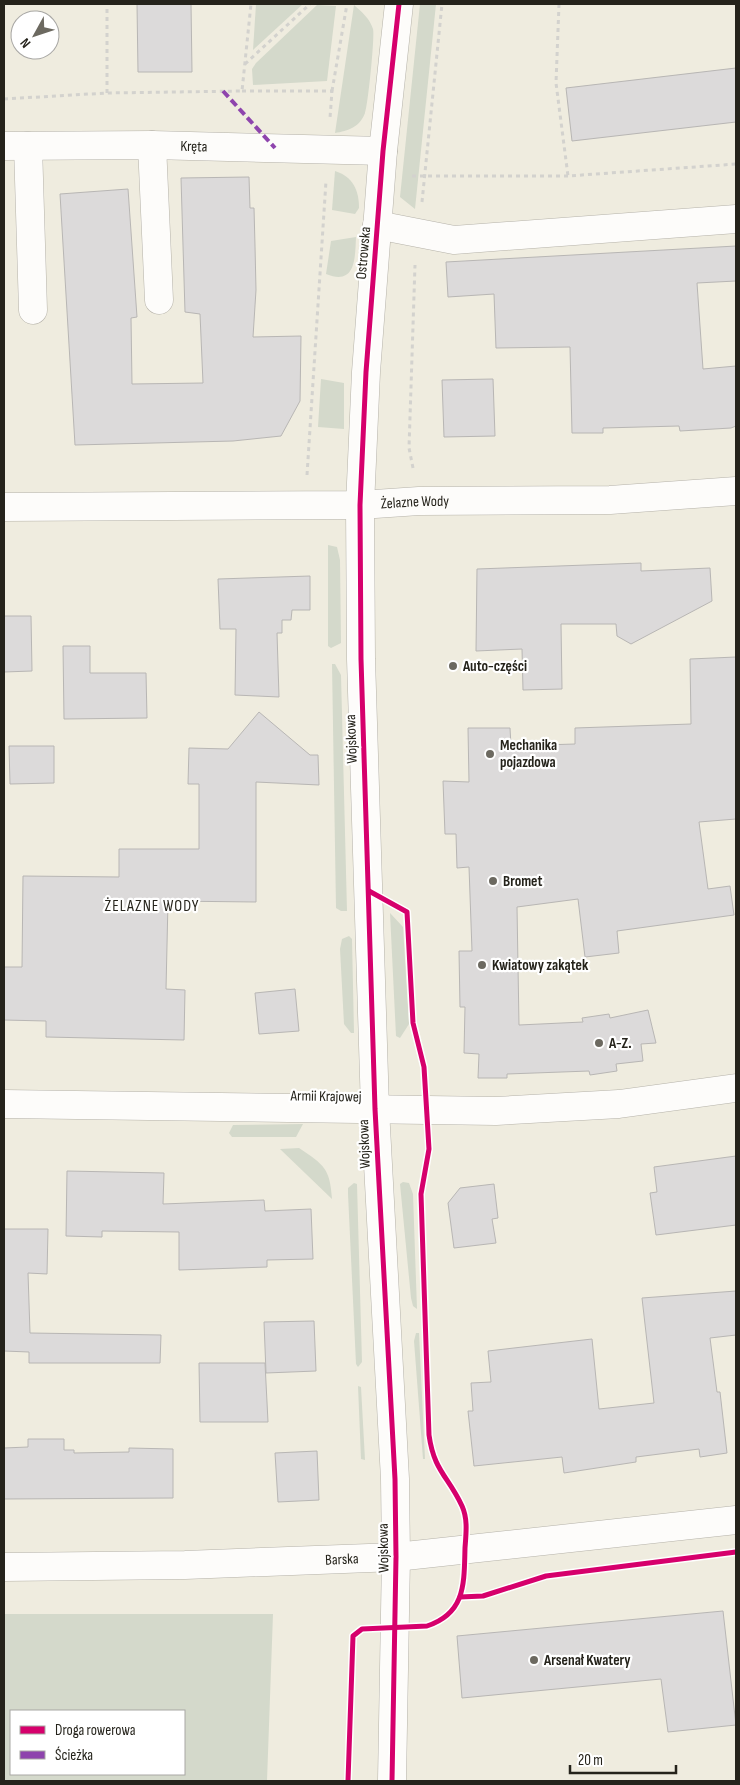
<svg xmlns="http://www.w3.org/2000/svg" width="740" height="1785" viewBox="0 0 740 1785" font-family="'Sofia Sans Condensed',sans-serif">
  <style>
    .green { fill: #d4d9cb; fill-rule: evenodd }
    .building { fill: #dcdada; stroke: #b8b6b4 }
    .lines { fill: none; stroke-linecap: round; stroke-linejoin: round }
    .minor-casing { stroke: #b5b2a9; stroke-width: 29 }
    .path { stroke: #d3d2ce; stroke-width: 3; stroke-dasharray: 4 4; stroke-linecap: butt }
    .minor { stroke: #fdfcfa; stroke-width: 28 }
    .quiet { stroke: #8e44ad; stroke-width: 4; stroke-dasharray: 8 4; stroke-linecap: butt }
    .cycleway-casing { stroke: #fff; stroke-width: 8 }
    .cycleway { stroke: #d6006c; stroke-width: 5 }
    .poi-dot { fill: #6c6960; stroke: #fff; stroke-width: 2 }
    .labels { text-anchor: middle; stroke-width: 4.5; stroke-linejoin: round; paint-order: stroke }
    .street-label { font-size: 15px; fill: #25231b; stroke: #fff }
    .poi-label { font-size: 15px; font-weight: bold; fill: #25231b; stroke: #fff; text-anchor: start }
    .neighbourhood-label { font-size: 16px; letter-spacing: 1px; fill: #25231b; stroke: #fff }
  </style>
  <rect width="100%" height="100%" fill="#efecdf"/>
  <!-- green -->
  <g class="green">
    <polygon points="256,4 303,4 253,50"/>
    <polygon points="420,4 436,4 415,209 400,197"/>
    <polygon points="317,5 336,6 327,81 253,85 252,69 256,63"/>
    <path d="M354 5C362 12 370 19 373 29 375 36 368 106 365 113 360 127 348 131 335 133Z"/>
    <path d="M335 171C353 177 359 190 359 208L355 214 332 210Z"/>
    <path d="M356 237C355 258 356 286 326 274L331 241Z"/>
    <polygon points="321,379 344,383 344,429 318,427"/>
    <polygon points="328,545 337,547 340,560 341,643 331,648 328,646"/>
    <polygon points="332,664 335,664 341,675 347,911 341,911 336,908"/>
    <polygon points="390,913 403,927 409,1024 400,1038 396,1036"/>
    <polygon points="349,936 352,939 354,1033 351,1033 344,1024 340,949 342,939"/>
    <polygon points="303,1124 296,1137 232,1137 229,1133 233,1125"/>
    <path d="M299 1148C324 1165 330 1168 332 1199L280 1149Z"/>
    <polygon points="403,1182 409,1183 413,1194 417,1309 413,1306 411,1298 400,1184"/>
    <polygon points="354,1183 357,1184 362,1362 358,1367 356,1364 348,1194 348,1188"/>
    <polygon points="416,1333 419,1333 425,1459 423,1459 414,1341"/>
    <polygon points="358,1386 361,1387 365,1460 361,1459"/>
    <path d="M4 1614H273L267 1781H4ZM11 1711H184V1774H11Z"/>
  </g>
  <!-- building -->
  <g class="building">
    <polygon points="137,4 191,4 192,72 138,72"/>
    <polygon points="736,68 736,122 572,141 566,88"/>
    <polygon points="249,177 250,208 254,208 255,246 256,290 253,337 301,336 300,401 281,436 233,441 75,445 60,194 128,189 137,317 131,318 132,384 203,383 200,314 185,312 181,178"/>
    <polygon points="736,246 736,281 697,283 703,369 736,366 736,426 731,428 680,431 679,426 603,428 603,433 572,433 570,347 496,348 494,294 448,297 446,262"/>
    <polygon points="493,379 495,436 444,437 442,380"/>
    <polygon points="641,563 641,571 710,568 712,601 631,644 617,636 616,624 561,624 562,689 523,690 522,649 476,651 477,569"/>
    <polygon points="310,576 310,610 292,610 291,620 282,620 282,633 277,633 279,697 235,695 236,629 220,629 218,579"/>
    <polygon points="4,616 31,616 32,671 4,672"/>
    <polygon points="63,646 90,646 90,673 146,673 147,718 64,719"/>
    <polygon points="736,657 736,819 699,822 708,889 730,886 734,915 617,931 619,953 585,957 578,899 517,907 519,1025 583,1022 582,1018 609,1014 610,1018 648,1010 656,1043 641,1044 643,1061 616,1064 617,1071 590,1075 589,1071 507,1074 507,1078 478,1078 479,1054 464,1053 465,1007 460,1007 459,951 472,951 469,867 457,868 456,834 445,834 443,781 469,782 468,728 510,728 511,746 575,744 575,728 691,724 690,659"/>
    <polygon points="259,712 310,755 318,755 319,785 256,782 256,902 168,901 166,989 185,990 184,1040 46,1037 46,1021 4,1020 4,967 22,967 23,876 119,877 119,849 199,849 199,784 188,784 189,748 228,749"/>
    <polygon points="9,746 54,746 54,783 10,784"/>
    <polygon points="295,989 299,1031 259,1034 255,993"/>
    <polygon points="736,1156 736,1225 656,1235 650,1193 657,1192 654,1167"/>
    <polygon points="67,1171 164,1173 163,1204 264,1200 265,1211 311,1209 313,1259 267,1260 267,1267 179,1270 179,1232 102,1231 102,1237 66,1236"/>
    <polygon points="494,1184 498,1218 492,1219 496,1243 454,1248 448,1203 460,1188"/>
    <polygon points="4,1229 48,1229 47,1274 28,1273 30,1333 161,1335 160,1363 29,1363 29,1352 4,1351"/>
    <polygon points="736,1291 736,1335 710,1338 717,1392 720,1392 727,1453 700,1457 699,1449 636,1457 636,1462 564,1473 562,1457 474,1466 468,1411 473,1411 471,1383 491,1382 488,1351 592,1339 599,1409 654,1403 642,1298"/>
    <polygon points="314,1321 316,1371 266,1373 264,1322"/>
    <polygon points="199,1363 265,1363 268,1422 200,1422"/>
    <polygon points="28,1439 64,1439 64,1450 74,1450 74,1453 129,1452 129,1448 173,1449 173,1498 4,1499 4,1448 28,1447"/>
    <polygon points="317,1451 319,1500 278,1502 275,1453"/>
    <polygon points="723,1611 736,1725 668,1732 661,1679 462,1698 457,1636"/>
  </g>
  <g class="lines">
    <defs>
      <g id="minor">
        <polyline points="152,145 159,300"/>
        <path id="s1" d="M4 146 152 145 383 151"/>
        <polyline points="28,146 33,310"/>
        <polyline points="377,225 454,240 736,219"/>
        <path id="s2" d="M4 507 360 505 419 501 610 500 736 491"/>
        <polyline points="4,1104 496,1111 619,1104 736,1088"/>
        <path id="s3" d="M4 1567 185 1565 396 1557 736 1520"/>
        <polyline points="392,1781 396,1557 395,1479 375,1109 361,659 360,505 366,372 383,151 399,4"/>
      </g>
    </defs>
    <!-- minor casing -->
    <use href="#minor" class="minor-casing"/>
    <!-- path -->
    <g class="path">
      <polyline points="559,4 556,83 568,176"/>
      <polyline points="245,64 310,4"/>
      <polyline points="242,91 332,91 330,118"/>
      <polyline points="332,91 347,4"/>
      <polyline points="107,93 107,4"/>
      <polyline points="4,99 107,93 242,91 251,4"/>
      <polyline points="412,176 568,176 736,164"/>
      <polyline points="422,202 442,4"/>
      <polyline points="413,468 409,448 415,265"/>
      <polyline points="307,475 326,181"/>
    </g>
    <!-- minor -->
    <use href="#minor" class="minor"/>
    <!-- quiet -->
    <polyline class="quiet" points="223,91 275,148"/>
    <defs>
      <g id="cycleway">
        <polyline points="460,1597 483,1596 546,1576 736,1552"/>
        <path d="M348 1781 353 1636 362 1629 427 1626C466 1613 464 1583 465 1548 466 1534 468 1519 462 1506 448 1476 434 1471 429 1435L421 1194 429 1149 424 1067 413 1023 407 912 369 891"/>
        <polyline points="392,1781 396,1557 395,1479 375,1109 361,659 360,505 366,372 383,151 399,4"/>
      </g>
    </defs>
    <!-- cycleway casing -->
    <use href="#cycleway" class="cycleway-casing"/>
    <!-- cycleway -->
    <use href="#cycleway" class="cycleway"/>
  </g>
  <!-- markers -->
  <g class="poi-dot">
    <circle cx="453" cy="666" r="5"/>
    <circle cx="490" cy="754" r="5"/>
    <circle cx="493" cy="881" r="5"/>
    <circle cx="482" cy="965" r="5"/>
    <circle cx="599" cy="1043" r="5"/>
    <circle cx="534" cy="1660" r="5"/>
  </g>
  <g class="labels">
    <!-- street labels -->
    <g class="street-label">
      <text dy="5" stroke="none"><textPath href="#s1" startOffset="190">Kręta</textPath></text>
      <text transform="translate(363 253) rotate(-85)" y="5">Ostrowska</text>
      <text dy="5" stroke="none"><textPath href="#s2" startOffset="411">Żelazne Wody</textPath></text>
      <text transform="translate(351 739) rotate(-92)" y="5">Wojskowa</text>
      <text transform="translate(326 1096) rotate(1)" y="5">Armii Krajowej</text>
      <text transform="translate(364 1144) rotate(-92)" y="5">Wojskowa</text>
      <text transform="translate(383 1548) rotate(-91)" y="5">Wojskowa</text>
      <text dy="5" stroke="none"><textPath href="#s3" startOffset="338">Barska</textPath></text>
    </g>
    <!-- poi labels -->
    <g class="poi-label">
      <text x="463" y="671">Auto-części</text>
      <text x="500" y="750">Mechanika<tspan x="500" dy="17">pojazdowa</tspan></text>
      <text x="503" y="886">Bromet</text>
      <text x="492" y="970">Kwiatowy zakątek</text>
      <text x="609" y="1048">A-Z.</text>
      <text x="544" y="1665">Arsenał Kwatery</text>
    </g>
    <!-- neighbourhood labels -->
    <g class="neighbourhood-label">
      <text x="152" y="911">ŻELAZNE WODY</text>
    </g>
  </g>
  <!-- border -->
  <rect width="740" height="1785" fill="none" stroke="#25231b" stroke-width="10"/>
  <!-- legend -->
  <rect x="10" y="1710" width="175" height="65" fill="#ffffff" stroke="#a8a7a4"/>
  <rect x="20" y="1726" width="25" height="8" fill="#d6006c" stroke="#a8a7a4"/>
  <text x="55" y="1735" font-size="15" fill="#25231b">Droga rowerowa</text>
  <rect x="20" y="1751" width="25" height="8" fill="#8e44ad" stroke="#a8a7a4"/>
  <text x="55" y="1760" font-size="15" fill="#25231b">Ścieżka</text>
  <!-- north arrow -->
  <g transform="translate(35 35) rotate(230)"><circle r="24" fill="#ffffff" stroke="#a8a7a4"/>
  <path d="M0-4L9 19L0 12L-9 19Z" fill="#6c6960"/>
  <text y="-8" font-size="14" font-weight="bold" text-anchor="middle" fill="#25231b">N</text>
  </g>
  <!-- scale -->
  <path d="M570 1765v8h106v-8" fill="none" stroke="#25231b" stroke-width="2.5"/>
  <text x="578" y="1765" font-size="15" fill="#25231b" stroke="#ffffff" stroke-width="4" paint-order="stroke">20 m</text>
</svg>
